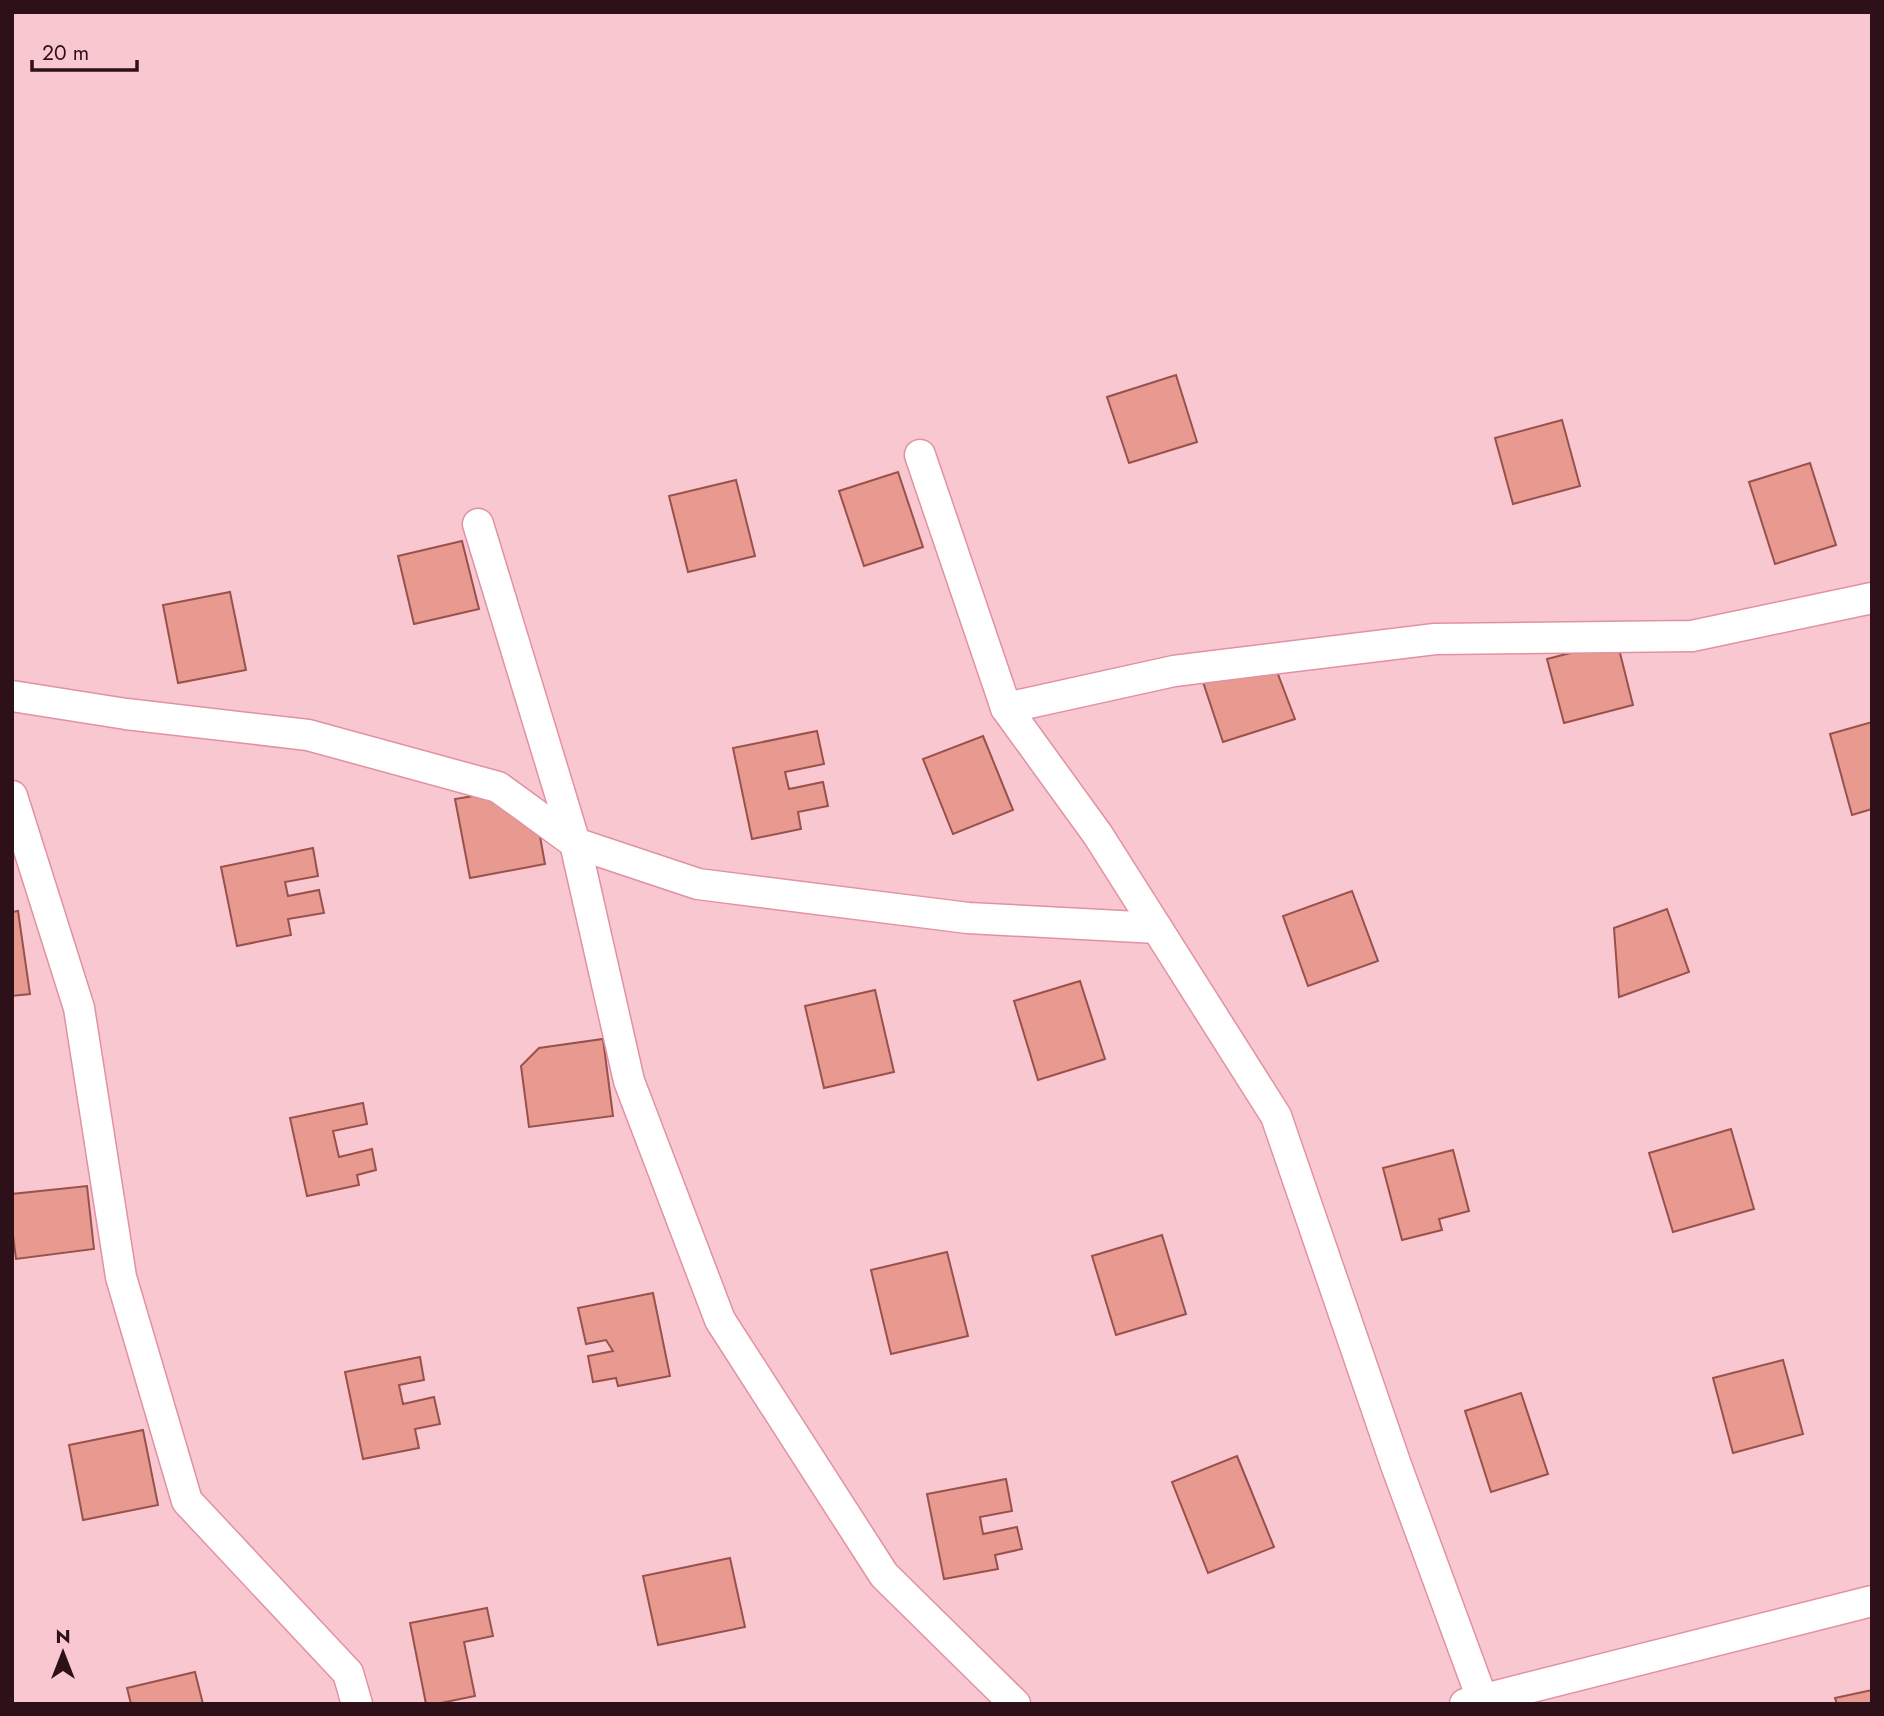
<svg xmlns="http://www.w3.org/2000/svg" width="1884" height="1716" viewBox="0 0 1884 1716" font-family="Jost,sans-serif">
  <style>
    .building { fill: #e89990; stroke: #99514b; stroke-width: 2 }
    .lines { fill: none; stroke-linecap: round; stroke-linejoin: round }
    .minor-casing { stroke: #e192a2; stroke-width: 33 }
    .minor { stroke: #fff; stroke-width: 30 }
  </style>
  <rect width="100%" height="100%" fill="#f9c7d0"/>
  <!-- building -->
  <g class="building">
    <polygon points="1176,375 1197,442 1129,463 1107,397"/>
    <polygon points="1562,420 1580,486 1513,504 1495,438"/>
    <polygon points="1810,463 1836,545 1775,564 1749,482"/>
    <polygon points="898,472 923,547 864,566 839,491"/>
    <polygon points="736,480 755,556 688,572 669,496"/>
    <polygon points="462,541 479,609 414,624 398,556"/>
    <polygon points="230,592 246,670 178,683 163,605"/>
    <polygon points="1617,641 1633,705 1564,723 1547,659"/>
    <polygon points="1276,669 1295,719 1223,742 1201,676"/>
    <polygon points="1872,722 1872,809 1852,815 1830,734"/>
    <polygon points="817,731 824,764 785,772 789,789 823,782 828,806 798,812 801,829 752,839 733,748"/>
    <polygon points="983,736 1013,810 953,834 923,759"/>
    <polygon points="497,792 537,820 545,864 470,878 455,799"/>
    <polygon points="313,848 318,876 285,882 288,896 319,890 324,913 288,919 291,935 237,946 221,867"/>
    <polygon points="1352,891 1378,961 1308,986 1283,916"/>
    <polygon points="1667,909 1689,972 1619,997 1614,928"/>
    <polygon points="18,911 30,994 12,996 12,912"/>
    <polygon points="1080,981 1105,1059 1038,1080 1014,1001"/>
    <polygon points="875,990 894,1072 824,1088 805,1006"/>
    <polygon points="603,1039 613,1116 529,1127 521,1066 539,1048"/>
    <polygon points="363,1103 367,1124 333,1131 339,1157 372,1149 376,1170 357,1175 359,1185 307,1196 290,1118"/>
    <polygon points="1731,1129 1754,1209 1673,1232 1649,1153"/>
    <polygon points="1453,1150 1469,1211 1439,1219 1442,1230 1402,1240 1383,1168"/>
    <polygon points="87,1186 94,1249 16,1259 12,1227 12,1194"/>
    <polygon points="1162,1235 1186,1314 1116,1335 1092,1256"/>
    <polygon points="947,1252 968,1336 891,1354 871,1270"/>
    <polygon points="653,1293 670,1376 618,1386 616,1378 593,1382 588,1356 613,1351 606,1340 586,1344 578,1308"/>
    <polygon points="420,1357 424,1380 399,1385 403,1404 434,1397 440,1424 415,1429 419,1448 363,1459 345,1372"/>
    <polygon points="1783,1360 1803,1434 1733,1453 1713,1378"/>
    <polygon points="1521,1393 1548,1474 1491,1492 1465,1411"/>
    <polygon points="143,1430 158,1505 83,1520 69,1445"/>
    <polygon points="1237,1456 1274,1547 1208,1573 1172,1482"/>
    <polygon points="1006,1479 1012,1511 980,1517 983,1534 1017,1527 1022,1549 995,1555 998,1569 944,1579 927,1494"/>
    <polygon points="730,1558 745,1627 658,1645 643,1576"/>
    <polygon points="487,1608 493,1636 464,1642 475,1696 436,1704 426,1704 410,1623"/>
    <polygon points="195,1672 203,1704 131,1704 127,1688"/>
    <polygon points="1872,1690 1872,1704 1837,1704 1835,1698"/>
  </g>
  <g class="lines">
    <defs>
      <g id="minor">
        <polyline points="920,455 1006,708 1098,835 1276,1116 1396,1465 1484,1704"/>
        <polyline points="478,524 575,843 629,1081 720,1320 884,1575 1015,1704"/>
        <polyline points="12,696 126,714 308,735 498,787 575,843 698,884 968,918 1157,928"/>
        <polyline points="1006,708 1174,671 1435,639 1692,636 1872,598"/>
        <polyline points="12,796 79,1008 121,1277 187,1501 348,1673 357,1704"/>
        <polyline points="1465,1704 1872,1601"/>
      </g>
    </defs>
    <!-- minor casing -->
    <use href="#minor" class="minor-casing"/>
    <!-- minor -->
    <use href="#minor" class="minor"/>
  </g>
  <!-- border -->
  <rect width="1884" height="1716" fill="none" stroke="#2e1118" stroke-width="28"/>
  <!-- north arrow -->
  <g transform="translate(63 1653)" stroke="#f9c7d0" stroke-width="5" paint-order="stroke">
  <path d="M0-5L12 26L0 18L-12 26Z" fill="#2e1118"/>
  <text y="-10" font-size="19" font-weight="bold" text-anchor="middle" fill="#2e1118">N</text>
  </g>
  <!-- scale -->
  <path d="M32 60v10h105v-10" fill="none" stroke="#2e1118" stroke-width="3.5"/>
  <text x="42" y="60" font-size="21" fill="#2e1118" stroke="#f9c7d0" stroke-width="5" paint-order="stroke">20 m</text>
</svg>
